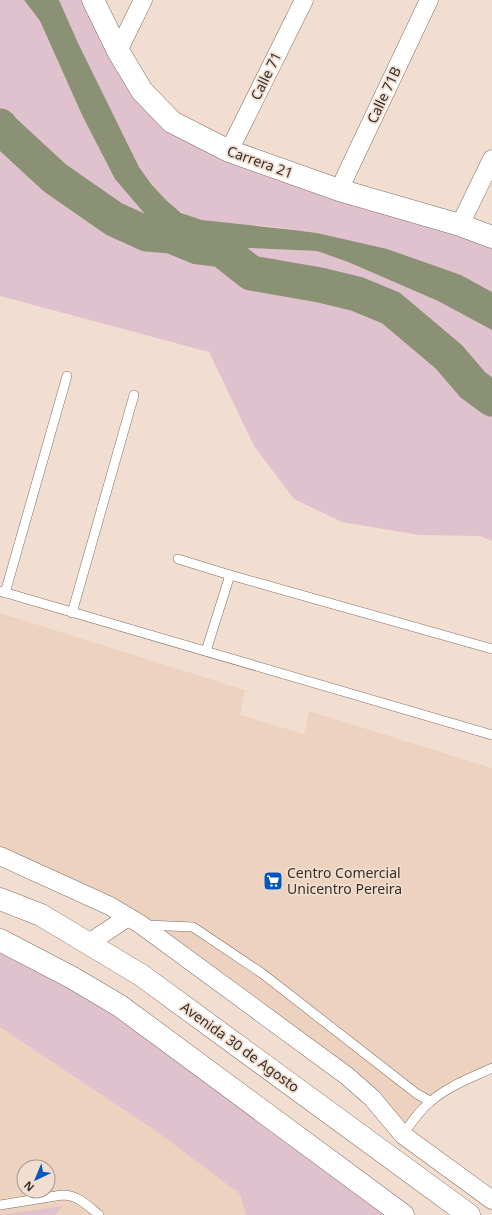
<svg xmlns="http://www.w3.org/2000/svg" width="492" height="1215" viewBox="0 0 492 1215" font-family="'Noto Sans',sans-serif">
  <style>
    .built { fill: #ecd2bf; fill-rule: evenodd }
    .green { fill: #e0c2ce }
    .water { fill: #8a9175 }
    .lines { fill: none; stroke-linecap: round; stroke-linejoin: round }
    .river { stroke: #8a9175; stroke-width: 35 }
    .service-casing { stroke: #7f6d61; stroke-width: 10 }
    .minor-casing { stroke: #7f6d61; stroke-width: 19 }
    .tertiary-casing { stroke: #7f6d61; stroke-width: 23 }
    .primary-casing { stroke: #7f6d61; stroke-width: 23 }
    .service { stroke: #fff; stroke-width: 9 }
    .minor { stroke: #fff; stroke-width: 18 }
    .tertiary { stroke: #fff; stroke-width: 22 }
    .primary { stroke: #fff; stroke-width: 22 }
    .labels { text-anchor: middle; stroke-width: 3.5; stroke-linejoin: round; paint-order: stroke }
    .street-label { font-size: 14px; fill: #372f2a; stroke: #f2ded0 }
    .poi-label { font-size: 14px; fill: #372f2a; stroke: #f2ded0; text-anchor: start }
  </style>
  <rect width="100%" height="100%" fill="#f2ded0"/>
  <!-- built -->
  <g class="built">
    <polygon points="0,613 245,690 240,715 304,734 309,711 492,768 492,1068 430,1101 403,1135 392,1121 141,924 0,856"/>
    <path d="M0 940 403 1215H0ZM24 1167H48V1191H24Z"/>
  </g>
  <!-- green -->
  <g class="green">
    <polygon points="0,0 24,0 40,21 82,115 98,142 222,250 250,248 317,251 348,262 438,301 492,330 492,541 480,536 420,535 342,522 294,499 254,446 209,352 0,296"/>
    <path d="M59 0H93L172 122 492 237V292L461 275 317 233C291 229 264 226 238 224 221 222 194 221 181 212 164 202 151 183 139 167L78 43Z"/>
    <polygon points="0,940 19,949 403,1215 246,1215 240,1194 159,1133 0,1027"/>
    <polygon points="63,1206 55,1215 1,1215"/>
  </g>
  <!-- water -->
  <polygon class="water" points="24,0 59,0 78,43 139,167 152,185 166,200 181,213 202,220 294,230 317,233 387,249 461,275 492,292 492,330 438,301 348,262 317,251 250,248 222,250 198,247 171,236 145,214 115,179 82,115 40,21"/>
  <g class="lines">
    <!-- river -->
    <polyline class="river" points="0,126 2,129 55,178 114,219 147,234 171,236 198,247 222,250 251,273 320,285 357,294 391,308 449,357 473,385 492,399"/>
    <defs>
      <g id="service">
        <polyline points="178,559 230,575 492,649"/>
        <polyline points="0,591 492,735"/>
        <polyline points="5,593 67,376"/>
        <polyline points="72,613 134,395"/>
        <polyline points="206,651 230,575"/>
        <polyline points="146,925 193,927 263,974 417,1094 430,1101"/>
        <path d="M403 1135C411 1123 419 1111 430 1102 448 1086 471 1078 492 1068"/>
        <path d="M0 1205 62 1195C78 1195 87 1205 99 1215"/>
      </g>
      <g id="minor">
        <polyline points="118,51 143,0"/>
        <polyline points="229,151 304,0"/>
        <polyline points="339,190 429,0"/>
        <polyline points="460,225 492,159"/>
        <polyline points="0,856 110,906 140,924 347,1076 372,1098 403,1135 492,1200"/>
        <polyline points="89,943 128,917"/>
      </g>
      <polyline id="tertiary" points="93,0 118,51 142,91 172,122 229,151 339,190 460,225 492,237"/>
      <g id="primary">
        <polyline points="0,899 41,915 141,975 469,1215"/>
        <polyline points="0,940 71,977 120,1006 403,1215"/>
      </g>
    </defs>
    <!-- service casing -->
    <use href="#service" class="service-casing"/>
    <!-- minor casing -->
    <use href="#minor" class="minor-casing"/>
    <!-- tertiary casing -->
    <use href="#tertiary" class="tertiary-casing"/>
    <!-- primary casing -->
    <use href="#primary" class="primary-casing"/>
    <!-- service -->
    <use href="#service" class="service"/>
    <!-- minor -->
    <use href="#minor" class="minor"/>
    <!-- tertiary -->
    <use href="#tertiary" class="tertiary"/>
    <!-- primary -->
    <use href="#primary" class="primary"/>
  </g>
  <!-- icons -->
  <defs>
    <symbol id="supermarket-square" viewBox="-11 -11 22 22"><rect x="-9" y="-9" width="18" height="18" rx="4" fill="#0456c0" stroke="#f2ded0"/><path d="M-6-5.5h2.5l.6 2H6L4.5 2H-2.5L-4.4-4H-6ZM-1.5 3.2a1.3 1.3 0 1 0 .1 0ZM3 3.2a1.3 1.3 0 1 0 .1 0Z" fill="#fff"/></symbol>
  </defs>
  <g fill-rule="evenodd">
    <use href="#supermarket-square" x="262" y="870" width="22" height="22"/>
  </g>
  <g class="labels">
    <!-- street labels -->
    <g class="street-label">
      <text transform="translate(266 76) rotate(-64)" y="5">Calle 71</text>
      <text transform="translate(384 95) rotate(-65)" y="5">Calle 71B</text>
      <text transform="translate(260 162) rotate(20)" y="5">Carrera 21</text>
      <text transform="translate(240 1047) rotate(36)" y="5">Avenida 30 de Agosto</text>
    </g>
    <!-- poi labels -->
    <g class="poi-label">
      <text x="287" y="878">Centro Comercial<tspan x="287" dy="16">Unicentro Pereira</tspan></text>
    </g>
  </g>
  <!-- north arrow -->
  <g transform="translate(36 1179) rotate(224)"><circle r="19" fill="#f2ded0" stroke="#a7988e"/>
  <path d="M0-3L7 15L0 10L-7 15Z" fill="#0456c0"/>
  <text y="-6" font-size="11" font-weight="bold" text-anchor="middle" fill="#372f2a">N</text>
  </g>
</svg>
